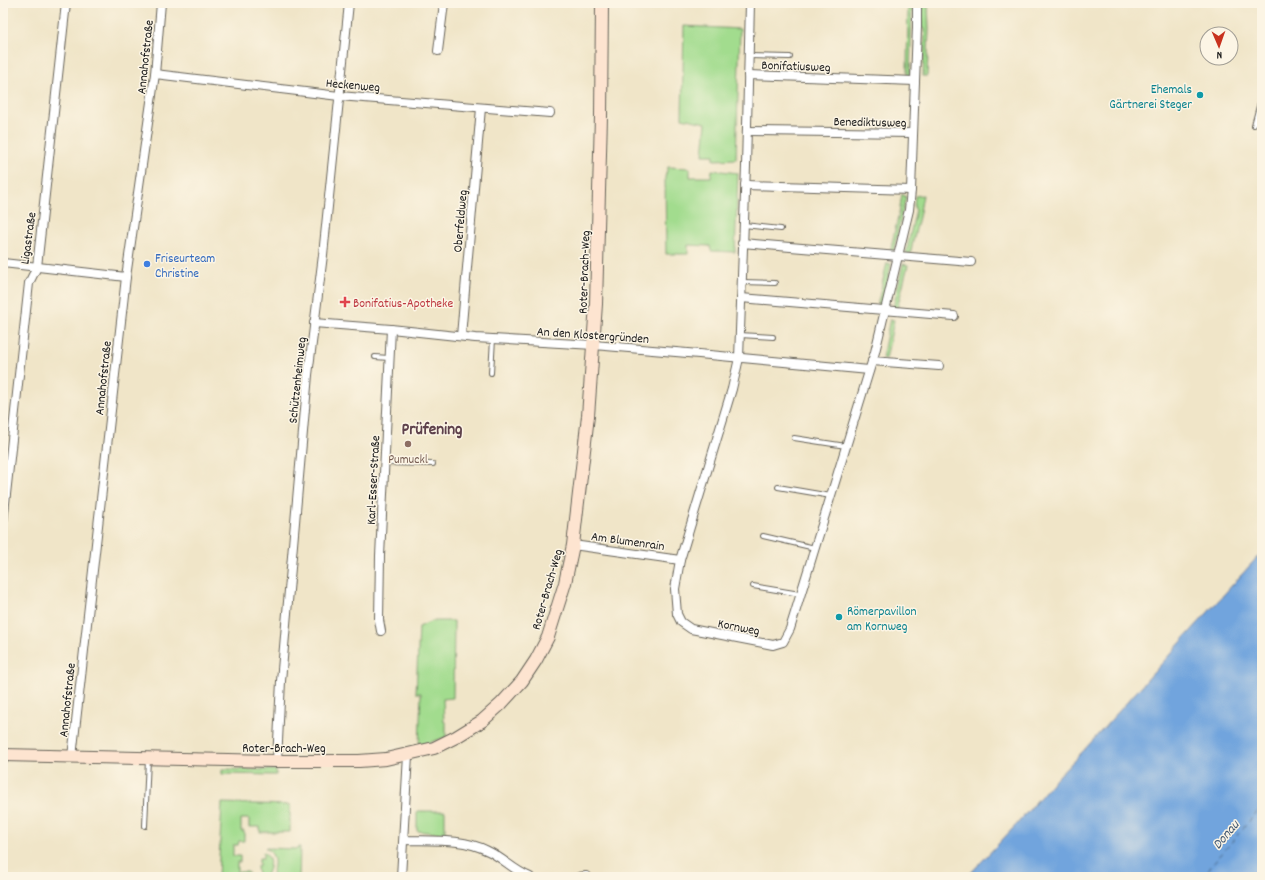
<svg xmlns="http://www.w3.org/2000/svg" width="1265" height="880" viewBox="0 0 1265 880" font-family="Dekko,sans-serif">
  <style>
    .green { fill: #a2dc8e; stroke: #5f7c55 }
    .water { fill: #71a4dd; stroke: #46607c }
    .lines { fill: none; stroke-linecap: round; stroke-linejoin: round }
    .ferry { stroke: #425973; stroke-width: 1; stroke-dasharray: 5 4; stroke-linecap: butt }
    .lane-casing { stroke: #666258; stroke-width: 6 }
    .street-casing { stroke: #666258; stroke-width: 10 }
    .secondary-casing { stroke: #666258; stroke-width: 14 }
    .lane { stroke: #fff; stroke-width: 4 }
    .street { stroke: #fff; stroke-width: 8 }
    .secondary { stroke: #fde4d0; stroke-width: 12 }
    .culture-dot { fill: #0f9aa8; stroke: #fcf5e5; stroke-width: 1.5 }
    .shop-dot { fill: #3f7fe0; stroke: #fcf5e5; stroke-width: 1.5 }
    .health-dot { fill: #e0444e; stroke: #fcf5e5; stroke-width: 1.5 }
    .education-dot { fill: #8d6e63; stroke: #fcf5e5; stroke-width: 1.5 }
    .labels { text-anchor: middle; stroke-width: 3; stroke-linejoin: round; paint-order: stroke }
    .street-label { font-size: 13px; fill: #1c1c1c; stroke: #fcf5e5 }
    .culture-label { font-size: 13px; fill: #0d838f; stroke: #fcf5e5; text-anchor: end }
    .shop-label { font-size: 13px; fill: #366cbe; stroke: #fcf5e5; text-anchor: start }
    .health-label { font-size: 13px; fill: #be3a42; stroke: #fcf5e5; text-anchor: start }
    .education-label { font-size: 13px; fill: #785e54; stroke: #fcf5e5 }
    .water-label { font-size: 14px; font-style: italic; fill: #425973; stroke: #fcf5e5 }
    .district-label { font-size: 17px; font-weight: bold; fill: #5f424c; stroke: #fcf5e5 }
  </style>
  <rect width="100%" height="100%" fill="#fcf5e5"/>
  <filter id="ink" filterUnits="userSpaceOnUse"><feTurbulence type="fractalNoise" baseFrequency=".025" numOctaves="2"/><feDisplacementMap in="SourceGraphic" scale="8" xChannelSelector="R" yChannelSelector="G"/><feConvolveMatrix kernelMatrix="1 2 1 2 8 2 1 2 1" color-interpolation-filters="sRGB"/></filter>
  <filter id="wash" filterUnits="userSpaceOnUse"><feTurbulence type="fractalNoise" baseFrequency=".012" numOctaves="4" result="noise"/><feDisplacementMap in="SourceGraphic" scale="16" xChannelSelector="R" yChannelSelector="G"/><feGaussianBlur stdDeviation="0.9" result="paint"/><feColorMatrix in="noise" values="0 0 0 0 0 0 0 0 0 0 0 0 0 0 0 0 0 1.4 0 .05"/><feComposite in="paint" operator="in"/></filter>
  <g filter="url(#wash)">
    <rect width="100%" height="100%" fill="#f0e5c8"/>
    <!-- green -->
    <g class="green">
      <polygon points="908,3 912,3 910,76 907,76"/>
      <polygon points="922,3 928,3 929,29 927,76 923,76 925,29 921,28"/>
      <polygon points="684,26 740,29 736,159 714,160 714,155 703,155 706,123 682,118"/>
      <polygon points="668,167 690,168 690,177 711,177 712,170 738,173 735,252 711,251 710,246 688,245 688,254 666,254 665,177"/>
      <polygon points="902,194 906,197 893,253 890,252 899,213"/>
      <polygon points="923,195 919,217 910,254 906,253 916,209 914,208 915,196"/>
      <polygon points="887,263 891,264 882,307 877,306"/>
      <polygon points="903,264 908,265 897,309 893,308"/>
      <polygon points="890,319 894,320 886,359 882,358"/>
      <polygon points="432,621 454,621 453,698 443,699 444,722 446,723 446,737 419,746 421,693 416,693 419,627"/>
      <polygon points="222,769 276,770 276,775 222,774"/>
      <polygon points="222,803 290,805 290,832 260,832 260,827 249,827 249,819 241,819 241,831 244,831 244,841 239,841 238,845 233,845 233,856 240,856 240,862 237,862 237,872 248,872 248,877 255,877 218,877"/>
      <polygon points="417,811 445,811 445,834 417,831"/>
      <path d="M298 847H300L299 877H271C275 866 277 854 265 848L298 849Z"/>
      <path d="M263 852C273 859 270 868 265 877H258L257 866H259V858H263Z"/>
    </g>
    <!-- water -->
    <polygon class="water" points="1262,552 1262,877 967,877 1017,824 1053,782 1084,750"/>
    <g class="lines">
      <!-- ferry -->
      <polyline class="ferry" points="1202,877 1262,806"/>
    </g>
  </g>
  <g filter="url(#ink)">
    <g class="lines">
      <defs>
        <g id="lane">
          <polyline points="749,56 790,57"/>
          <polyline points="1254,125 1262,95"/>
          <polyline points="744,225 781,229"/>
          <polyline points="742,282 775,283"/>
          <polyline points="740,335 773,337"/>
          <polyline points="375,357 389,358"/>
          <polyline points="491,373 493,339"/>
          <polyline points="794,438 846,446"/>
          <polyline points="385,463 433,464"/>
          <polyline points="778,487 831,496"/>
          <polyline points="763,536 815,548"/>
          <polyline points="753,586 800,594"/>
          <polyline points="145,826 148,759"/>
        </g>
        <g id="street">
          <polyline points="750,3 746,166 739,358 732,389 680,560 675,589 677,614 681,622 691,629 773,645 783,642 790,629 875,352 909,210 911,190 917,27 917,3"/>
          <polyline points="438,51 444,3"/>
          <polyline points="155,74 339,96 550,113"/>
          <polyline points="748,75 915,81"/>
          <polyline points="747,131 913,133"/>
          <polyline points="745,185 911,190"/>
          <polyline points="742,243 971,262"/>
          <polyline points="3,263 126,277"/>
          <polyline points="741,298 954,316"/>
          <polyline points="314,323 391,329 475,338 594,345 699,354 869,370"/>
          <polyline points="461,336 481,108"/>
          <polyline points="872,361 939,366"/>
          <polyline points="3,522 29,283 37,267 66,3"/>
          <polyline points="573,545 680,560"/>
          <polyline points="381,631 379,620 380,556 391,329"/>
          <polyline points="72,757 126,277 155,74 161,3"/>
          <polyline points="277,761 281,681 308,375 323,255 349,3"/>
          <path d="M404 840C431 841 463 838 488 851 503 858 514 871 530 877"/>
          <polyline points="401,877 408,755"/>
          <polyline points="579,877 586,876"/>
        </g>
        <polyline id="secondary" points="3,755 277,761 359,761 386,759 434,748 456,737 482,721 501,704 522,681 536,660 548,637 565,583 573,545 588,416 596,304 601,116 602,3"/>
      </defs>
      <!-- lane casing -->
      <use href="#lane" class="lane-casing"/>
      <!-- street casing -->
      <use href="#street" class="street-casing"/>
      <!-- secondary casing -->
      <use href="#secondary" class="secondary-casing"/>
      <!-- lane -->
      <use href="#lane" class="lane"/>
      <!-- street -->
      <use href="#street" class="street"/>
      <!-- secondary -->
      <use href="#secondary" class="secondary"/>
    </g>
  </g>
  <!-- markers -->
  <g class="culture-dot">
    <circle cx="1200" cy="95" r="4"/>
    <circle cx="839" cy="617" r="4"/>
  </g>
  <circle class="shop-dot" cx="147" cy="264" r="4"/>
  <path class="health-dot" d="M343 296h4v4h4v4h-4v4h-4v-4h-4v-4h4z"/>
  <circle class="education-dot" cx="408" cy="444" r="4"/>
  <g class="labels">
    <!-- street labels -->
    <g class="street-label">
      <text transform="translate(144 57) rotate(-84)" y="5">Annahofstraße</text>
      <text transform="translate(796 65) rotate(2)" y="5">Bonifatiusweg</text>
      <text transform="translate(353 84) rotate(5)" y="5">Heckenweg</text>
      <text transform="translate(870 121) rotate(1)" y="5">Benediktusweg</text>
      <text transform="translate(459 221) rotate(-85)" y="5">Oberfeldweg</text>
      <text transform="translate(27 238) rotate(-82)" y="5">Ligastraße</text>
      <text transform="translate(583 272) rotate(-88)" y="5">Roter-Brach-Weg</text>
      <text transform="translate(593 334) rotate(4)" y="5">An den Klostergründen</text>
      <text transform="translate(102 378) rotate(-84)" y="5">Annahofstraße</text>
      <text transform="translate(296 380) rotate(-84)" y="5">Schützenheimweg</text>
      <text transform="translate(372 480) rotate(-87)" y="5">Karl-Esser-Straße</text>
      <text transform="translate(628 540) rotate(8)" y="5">Am Blumenrain</text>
      <text transform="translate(546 589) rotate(-74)" y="5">Roter-Brach-Weg</text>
      <text transform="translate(739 626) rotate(11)" y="5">Kornweg</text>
      <text transform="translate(66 700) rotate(-84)" y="5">Annahofstraße</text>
      <text x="284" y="752">Roter-Brach-Weg</text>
    </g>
    <!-- culture labels -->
    <g class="culture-label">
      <text x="1192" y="93">Ehemals<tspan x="1192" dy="15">Gärtnerei Steger</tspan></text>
      <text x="847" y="615" text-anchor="start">Römerpavillon<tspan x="847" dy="15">am Kornweg</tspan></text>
    </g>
    <!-- shop labels -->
    <g class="shop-label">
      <text x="155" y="262">Friseurteam<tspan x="155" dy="15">Christine</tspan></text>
    </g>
    <!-- health labels -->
    <g class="health-label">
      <text x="353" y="307">Bonifatius-Apotheke</text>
    </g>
    <!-- education labels -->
    <g class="education-label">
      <text x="408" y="463">Pumuckl</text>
    </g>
    <!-- water labels -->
    <g class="water-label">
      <text transform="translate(1225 834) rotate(-50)" y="5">Donau</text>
    </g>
    <!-- district labels -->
    <g class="district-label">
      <text x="432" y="434">Prüfening</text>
    </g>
  </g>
  <!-- margin -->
  <rect width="1265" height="880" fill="none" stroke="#fcf5e5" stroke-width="16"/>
  <!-- north arrow -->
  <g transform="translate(1219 46) rotate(178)"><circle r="19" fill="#fcf5e5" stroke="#a29e95"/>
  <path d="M0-3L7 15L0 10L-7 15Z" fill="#c8321e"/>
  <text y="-6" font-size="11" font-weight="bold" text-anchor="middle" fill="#1c1c1c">N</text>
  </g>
</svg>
